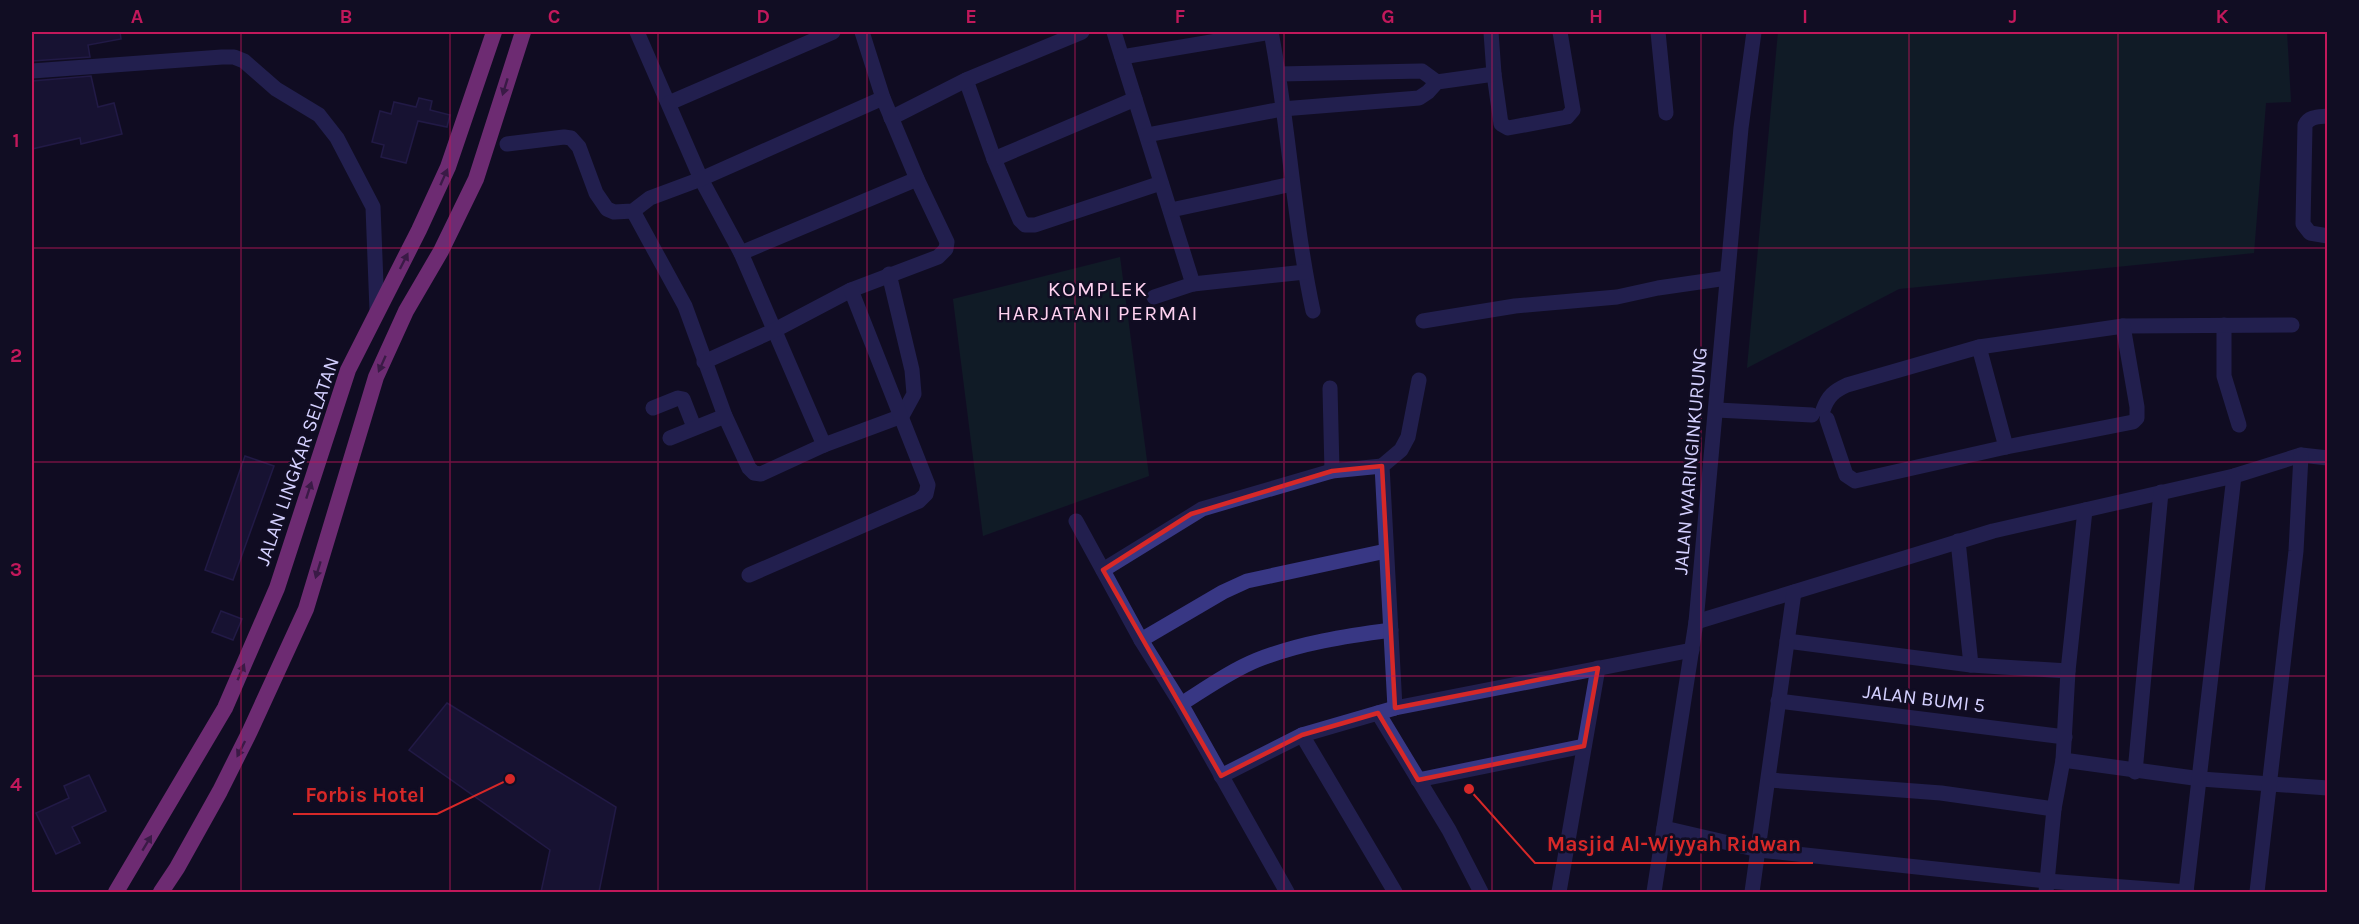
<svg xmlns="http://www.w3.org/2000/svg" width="2359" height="924" viewBox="0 0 2359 924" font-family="Karla,sans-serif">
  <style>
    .green { fill: #102d2c }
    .building { fill: #211945; stroke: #372a71; stroke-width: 1.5 }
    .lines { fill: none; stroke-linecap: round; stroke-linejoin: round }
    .minor { stroke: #383784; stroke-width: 15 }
    .tertiary { stroke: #383784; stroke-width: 15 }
    .trunk { stroke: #de51d2; stroke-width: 16 }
    .oneway { fill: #6d2c72 }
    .marked { fill: none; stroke: #d62828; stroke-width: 4.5; stroke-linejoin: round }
    .grid { fill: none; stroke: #c2185b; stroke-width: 1.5; stroke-opacity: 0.55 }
    .labels { text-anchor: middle; stroke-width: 5; stroke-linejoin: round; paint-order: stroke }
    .street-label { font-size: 20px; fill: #d4d0ff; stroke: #110d23 }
    .neighbourhood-label { font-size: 21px; letter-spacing: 1.5px; fill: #ffd2f0; stroke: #110d23 }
    .leader { fill: none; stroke: #d62828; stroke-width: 2 }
    .callout-dot { fill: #d62828; stroke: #110d23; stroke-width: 2 }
    .callout-label { font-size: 21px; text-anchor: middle; font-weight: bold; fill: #d62828; stroke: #110d23; stroke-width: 5; stroke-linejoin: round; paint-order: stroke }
    .neatline { fill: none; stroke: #c2185b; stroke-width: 2 }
    .grid-label { font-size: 20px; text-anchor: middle; font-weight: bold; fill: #c2185b }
  </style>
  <rect width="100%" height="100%" fill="#110d23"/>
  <!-- green -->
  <g class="green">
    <polygon points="1778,32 2287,32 2291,102 2266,103 2254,253 1899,289 1747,368"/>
    <polygon points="1120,257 1149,476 983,536 953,299"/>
  </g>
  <!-- building -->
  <g class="building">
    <polygon points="32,32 120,32 121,39 88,45 90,57 32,61"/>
    <polygon points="91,76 98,107 114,103 122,134 81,144 80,138 32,149 32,81"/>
    <polygon points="419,98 432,101 430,110 450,115 447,127 418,121 406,163 381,157 384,145 372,142 380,111 391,114 394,102 416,107"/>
    <polygon points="245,456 274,466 233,580 205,570"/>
    <polygon points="221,611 242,619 233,640 212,632"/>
    <polygon points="447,703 616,807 599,892 541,892 550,850 409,750"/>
    <polygon points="89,775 106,811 72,827 80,843 56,854 36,813 69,798 64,786"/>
  </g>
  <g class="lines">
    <!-- minor -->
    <g class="minor">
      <polyline points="637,32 701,179 741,253 824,445"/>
      <polyline points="1114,32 1193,284"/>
      <path d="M1271 32C1289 124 1293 218 1313 311"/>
      <polyline points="1491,32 1494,74 1501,124 1508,128 1567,117 1573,110 1560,32"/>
      <polyline points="1658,32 1666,113"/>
      <polyline points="1122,57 1271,32"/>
      <polyline points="32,71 222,57 234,57 244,61 276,89 319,115 337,138 373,207 377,310"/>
      <polyline points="1279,74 1422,71 1437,82"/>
      <polyline points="966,80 994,159 1020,220 1025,225 1035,225 1161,183"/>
      <polyline points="669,103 833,32"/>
      <path d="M2328 116C2319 117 2309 116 2305 125L2303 224 2310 233 2328 236"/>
      <polyline points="891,118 966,80 1082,32"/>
      <polyline points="1147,135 1282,109 1419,98 1428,92 1437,82 1494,74"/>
      <polyline points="507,144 564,137 571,138 579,147 596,193 607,209 614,212 633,211 650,198 701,179 883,98"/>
      <polyline points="994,159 1135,99"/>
      <polyline points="1171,210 1292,184"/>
      <polyline points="633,211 685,306 725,416 749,468 754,473 761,474 824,445 902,416 914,394 912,370 889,274"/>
      <polyline points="741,253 917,179"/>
      <polyline points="1154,297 1193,284 1305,272"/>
      <polyline points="1423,321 1515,306 1617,297 1658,288 1727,278"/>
      <polyline points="2224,325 2224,376 2239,425"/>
      <polyline points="1979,347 2123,326 2292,325"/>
      <polyline points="704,362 775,330 851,290 938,257 946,249 947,242 917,179 883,98 862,32"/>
      <polyline points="1330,388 1332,471"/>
      <polyline points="653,408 678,398 683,399 694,427"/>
      <polyline points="1717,410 1812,415"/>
      <path d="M1823 410C1828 396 1834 391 1847 385L1979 347 2006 447"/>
      <polyline points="1827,419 1846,475 1855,481 2006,447 2133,422 2137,418 2137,407 2123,326"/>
      <polyline points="670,438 725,416"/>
      <polyline points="1076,521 1141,640 1181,704 1287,892"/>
      <polyline points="1958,541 1971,665 2068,671"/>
      <polyline points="1103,570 1202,509 1332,471 1382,466"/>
      <polyline points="749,575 919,501 926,494 928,485 851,290"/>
      <polyline points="1696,622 1993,531 2234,476 2301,455 2328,458"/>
      <polyline points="1141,640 1223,592 1247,581 1386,551"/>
      <polyline points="1787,641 1971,665"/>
      <polyline points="1778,701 2065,737"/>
      <path d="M1181 704C1205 689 1230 671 1257 660 1300 643 1346 636 1391 630"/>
      <polyline points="1395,708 1382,466 1401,450 1408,437 1419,380"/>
      <polyline points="1378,713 1449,830 1481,892"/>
      <polyline points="1302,735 1395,892"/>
      <polyline points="2063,760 2201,779 2328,788"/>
      <polyline points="2135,772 2161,492"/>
      <polyline points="1221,776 1302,735 1395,708 1692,650"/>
      <polyline points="1418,780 1584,746"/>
      <polyline points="1769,780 1941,793 2054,809"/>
      <polyline points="1664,828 1759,850 2047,881 2187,892"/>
      <polyline points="1559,892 1598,668"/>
      <polyline points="1752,892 1794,592"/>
      <polyline points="2046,892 2054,809 2063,760 2068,671 2085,510"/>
      <polyline points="2186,892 2234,476"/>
      <polyline points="2257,892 2296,551 2301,455"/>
    </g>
    <!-- tertiary -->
    <polyline class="tertiary" points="1654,892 1696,622 1741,128 1754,32"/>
    <!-- trunk -->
    <g class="trunk">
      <polyline points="116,892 225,708 277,588 348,370 419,230 448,167 494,32"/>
      <polyline points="161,892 177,868 220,791 250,731 306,609 376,377 406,311 441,251 476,179 523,32"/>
    </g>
  </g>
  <!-- one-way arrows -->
  <defs><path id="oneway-solid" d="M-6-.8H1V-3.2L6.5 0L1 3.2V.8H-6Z" transform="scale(1.5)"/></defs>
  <g class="oneway">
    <use href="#oneway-solid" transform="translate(505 87) rotate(107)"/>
    <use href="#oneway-solid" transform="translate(444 177) rotate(-66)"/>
    <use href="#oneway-solid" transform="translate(404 261) rotate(-63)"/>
    <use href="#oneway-solid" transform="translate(382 364) rotate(114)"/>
    <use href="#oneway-solid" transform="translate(309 490) rotate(-72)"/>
    <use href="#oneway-solid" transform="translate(318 570) rotate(107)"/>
    <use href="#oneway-solid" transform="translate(241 672) rotate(-67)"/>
    <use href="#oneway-solid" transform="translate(241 749) rotate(117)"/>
    <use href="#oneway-solid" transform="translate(147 843) rotate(-59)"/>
  </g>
  <!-- marked area -->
  <path d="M0 0H2359V924H0ZM1382 466 1395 708 1598 668 1584 746 1418 780 1378 713 1302 735 1221 776 1103 570 1191 514 1332 471Z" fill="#110d23" fill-opacity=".55" fill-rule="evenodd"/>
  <path class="marked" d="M1382 466 1395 708 1598 668 1584 746 1418 780 1378 713 1302 735 1221 776 1103 570 1191 514 1332 471Z"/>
  <!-- grid -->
  <path class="grid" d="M241 32V892M450 32V892M658 32V892M867 32V892M1075 32V892M1284 32V892M1492 32V892M1701 32V892M1909 32V892M2118 32V892M32 248H2328M32 462H2328M32 676H2328"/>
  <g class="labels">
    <!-- street labels -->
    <g class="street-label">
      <text transform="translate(297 461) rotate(-71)" y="7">JALAN LINGKAR SELATAN</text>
      <text transform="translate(1690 461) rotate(-85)" y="7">JALAN WARINGINKURUNG</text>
      <text transform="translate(1924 698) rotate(7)" y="7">JALAN BUMI 5</text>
    </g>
    <!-- neighbourhood labels -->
    <g class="neighbourhood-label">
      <text x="1098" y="296">KOMPLEK<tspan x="1098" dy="24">HARJATANI PERMAI</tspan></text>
    </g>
  </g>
  <!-- callouts -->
  <path class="leader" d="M510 779L437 814H293M1469 789L1535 863H1813"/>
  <g class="callout-dot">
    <circle cx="510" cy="779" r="6"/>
    <circle cx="1469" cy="789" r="6"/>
  </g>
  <g class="callout-label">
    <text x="365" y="802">Forbis Hotel</text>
    <text x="1674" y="851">Masjid Al-Wiyyah Ridwan</text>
  </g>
  <!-- border -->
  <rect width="2359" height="924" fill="none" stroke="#110d23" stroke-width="66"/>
  <rect x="33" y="33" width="2293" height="858" class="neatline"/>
  <g class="grid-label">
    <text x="137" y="23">A</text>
    <text x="346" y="23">B</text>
    <text x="554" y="23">C</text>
    <text x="763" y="23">D</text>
    <text x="971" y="23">E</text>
    <text x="1180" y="23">F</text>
    <text x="1388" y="23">G</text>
    <text x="1596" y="23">H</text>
    <text x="1805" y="23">I</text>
    <text x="2013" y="23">J</text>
    <text x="2222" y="23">K</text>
    <text x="16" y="147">1</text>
    <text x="16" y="362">2</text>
    <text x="16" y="576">3</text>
    <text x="16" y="791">4</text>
  </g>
</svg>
